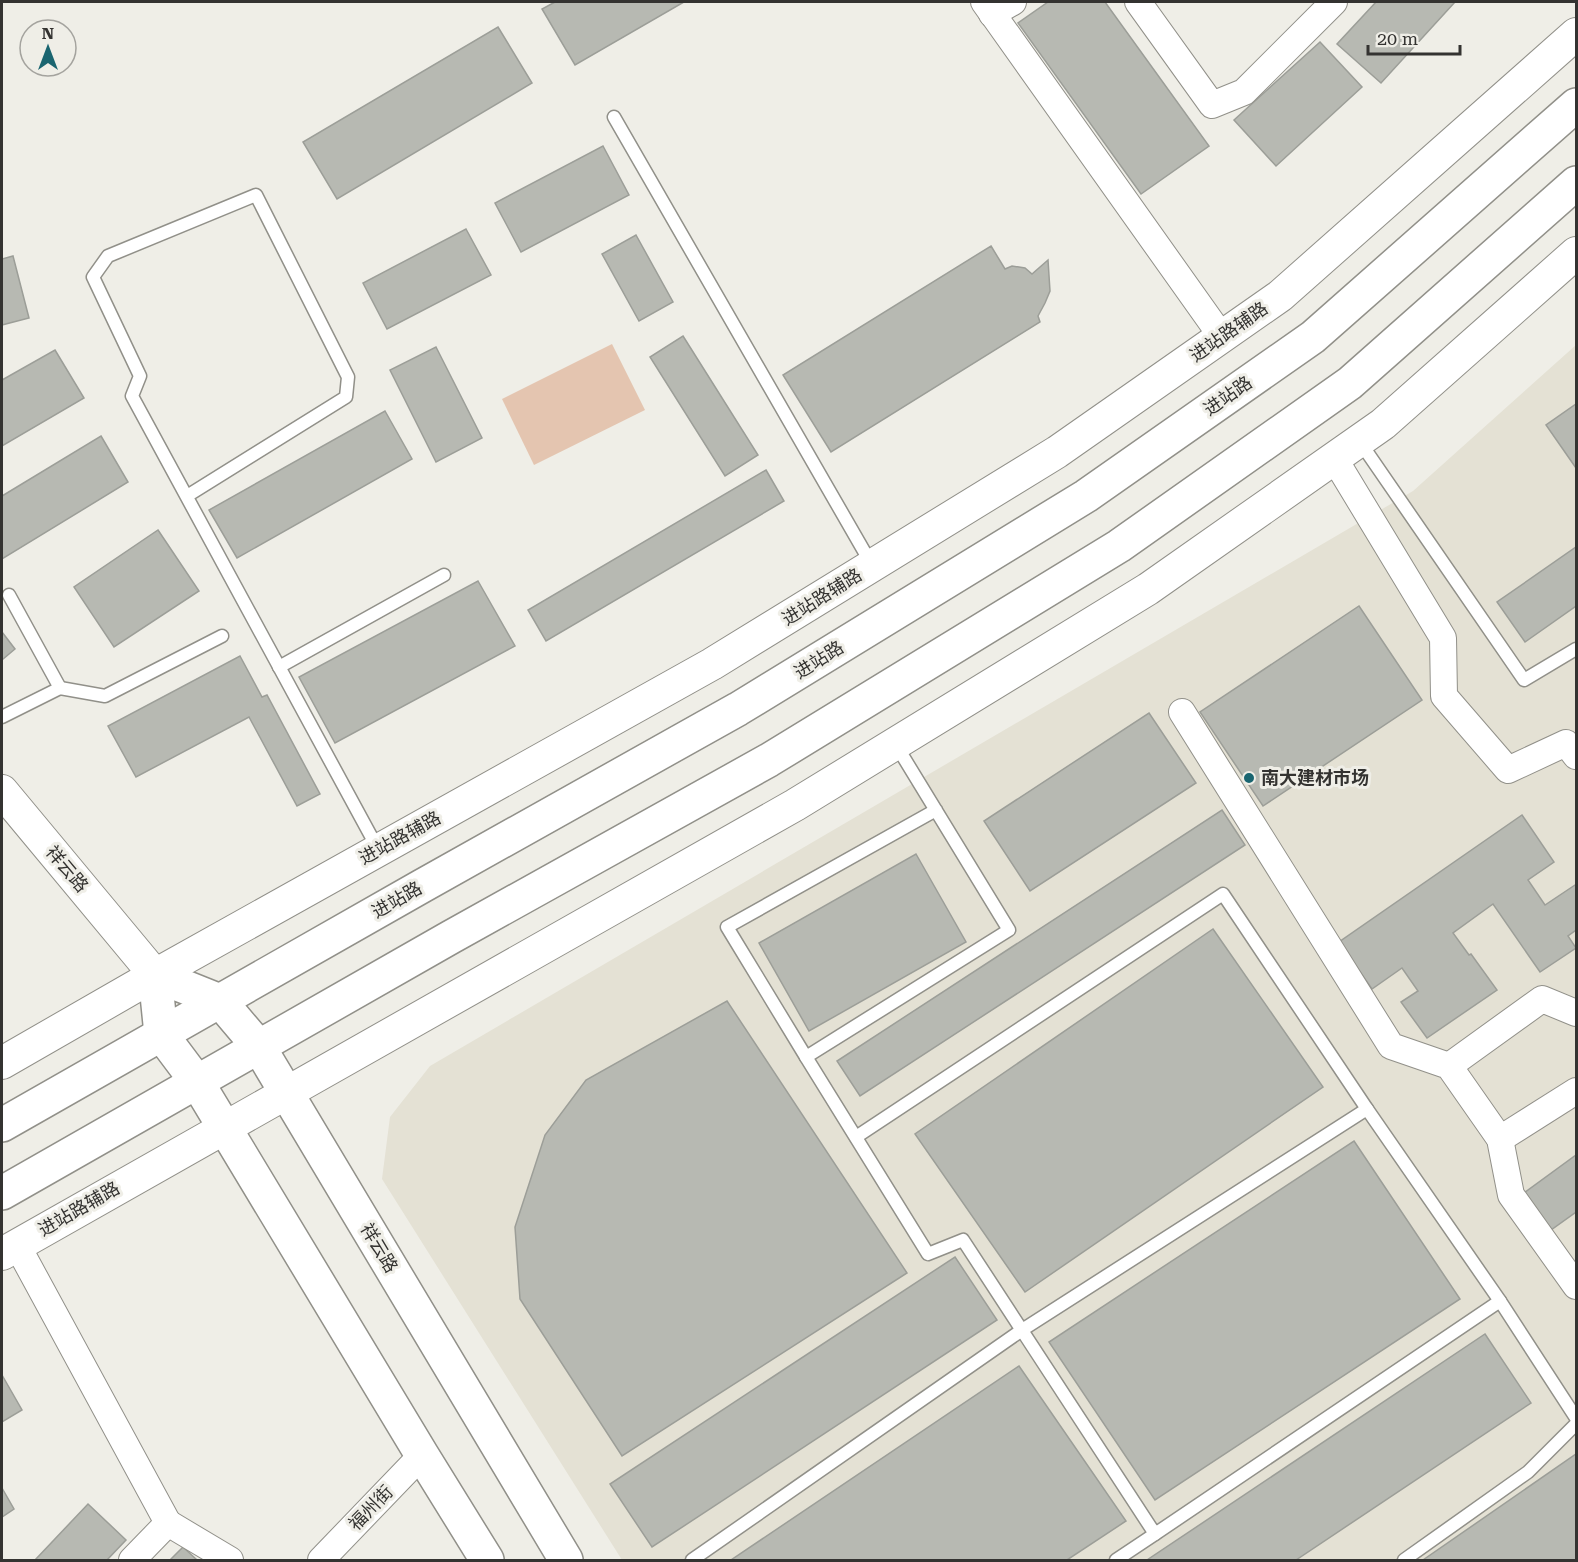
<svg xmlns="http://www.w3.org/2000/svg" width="1578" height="1562" viewBox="0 0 1578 1562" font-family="'Roboto Serif','Noto Sans SC',serif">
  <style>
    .built { fill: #e4e1d4 }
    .green { fill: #e4c5b0 }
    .building { fill: #b7b9b2; stroke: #9c9e98; stroke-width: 1.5 }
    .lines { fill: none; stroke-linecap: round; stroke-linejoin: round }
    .service-casing { stroke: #919089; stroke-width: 15 }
    .minor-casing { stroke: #919089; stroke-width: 28 }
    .tertiary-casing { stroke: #919089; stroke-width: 34 }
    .secondary-casing { stroke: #919089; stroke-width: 36 }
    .primary-casing { stroke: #919089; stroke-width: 36 }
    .service { stroke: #fff; stroke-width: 12 }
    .minor { stroke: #fff; stroke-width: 26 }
    .tertiary { stroke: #fff; stroke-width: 32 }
    .secondary { stroke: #fff; stroke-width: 33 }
    .primary { stroke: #fff; stroke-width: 33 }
    .poi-dot { fill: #1a6570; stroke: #efeee7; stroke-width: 2 }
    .labels { text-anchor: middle; stroke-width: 6; stroke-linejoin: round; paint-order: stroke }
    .street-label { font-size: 18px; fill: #343331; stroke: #efeee7 }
    .poi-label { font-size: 18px; font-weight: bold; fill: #343331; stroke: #efeee7; text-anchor: start }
  </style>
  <rect width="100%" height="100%" fill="#efeee7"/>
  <!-- built -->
  <polygon class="built" points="1576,345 1576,1560 622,1560 382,1179 390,1117 430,1066 1413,491"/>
  <!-- green -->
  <polygon class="green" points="612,344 645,410 534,465 502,399"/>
  <!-- building -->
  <g class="building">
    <polygon points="555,2 684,2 575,65 542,9"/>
    <polygon points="1048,2 1105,2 1209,146 1141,194 1018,23"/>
    <polygon points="1376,2 1455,2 1381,83 1337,44"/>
    <polygon points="498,27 532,83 337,199 303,142"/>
    <polygon points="1320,42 1362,87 1276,166 1234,120"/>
    <polygon points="603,146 629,195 521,252 495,203"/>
    <polygon points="466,229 491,275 387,329 363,283"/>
    <polygon points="636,235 673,302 639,321 602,254"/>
    <polygon points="991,246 1005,269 1012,266 1025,268 1032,274 1048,260 1050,291 1045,303 1038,316 1040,322 831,452 783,375"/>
    <polygon points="13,256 29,318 2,325 2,259"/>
    <polygon points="683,336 758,455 725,476 650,357"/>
    <polygon points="436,347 482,438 436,462 390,370"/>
    <polygon points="55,350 84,398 2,446 2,380"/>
    <polygon points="1576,404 1576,468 1546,425"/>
    <polygon points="385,411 412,459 237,558 209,510"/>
    <polygon points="101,436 128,482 2,559 2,496"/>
    <polygon points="766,470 784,501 546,641 528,610"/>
    <polygon points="158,530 199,591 114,647 74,587"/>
    <polygon points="1576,547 1576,606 1525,642 1497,602"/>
    <polygon points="478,581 515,646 335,743 299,677"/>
    <polygon points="1359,606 1422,700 1263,806 1200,712"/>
    <polygon points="2,632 15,649 2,660"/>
    <polygon points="240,656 262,697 267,695 320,794 297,806 249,717 136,777 108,726"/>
    <polygon points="1149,713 1196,783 1030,891 984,821"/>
    <polygon points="1222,810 1245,845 860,1096 837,1061"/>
    <polygon points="1522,815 1554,862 1528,880 1545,905 1575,885 1576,887 1576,930 1568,936 1576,948 1540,972 1493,904 1453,933 1469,955 1471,954 1497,990 1427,1038 1401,1002 1418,991 1402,968 1372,989 1339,942"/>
    <polygon points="916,854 966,942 809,1031 759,943"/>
    <polygon points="1213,929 1323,1087 1025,1292 915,1134"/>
    <polygon points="727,1001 907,1273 622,1456 520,1299 515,1227 545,1135 586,1080"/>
    <polygon points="1354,1141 1460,1299 1155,1500 1049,1342"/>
    <polygon points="1576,1155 1576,1212 1551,1230 1524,1193"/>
    <polygon points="955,1257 997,1320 652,1547 610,1484"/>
    <polygon points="1485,1334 1531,1403 1296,1560 1147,1560"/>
    <polygon points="1019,1366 1126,1521 1067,1560 731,1560"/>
    <polygon points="2,1375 22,1410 2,1422"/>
    <polygon points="1576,1454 1576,1560 1423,1560"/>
    <polygon points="2,1488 14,1509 2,1517"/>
    <polygon points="88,1504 126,1540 107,1560 35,1560"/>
    <polygon points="183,1547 197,1560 170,1560"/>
  </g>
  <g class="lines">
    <defs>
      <g id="service">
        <polyline points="614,117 872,565"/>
        <polyline points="1360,442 1524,680 1576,649"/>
        <polyline points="187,496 346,397 348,377 256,195 108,256 93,277 140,376 132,396 378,849"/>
        <polyline points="9,595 60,688"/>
        <polyline points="279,667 444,575"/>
        <polyline points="2,717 60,688 105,696 222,636"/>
        <polyline points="896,745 1009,930 806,1057 727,927 936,810"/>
        <polyline points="806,1057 928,1254 963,1240 1155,1534 1500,1301 1576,1418"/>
        <polyline points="856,1137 1223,894 1367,1109"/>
        <polyline points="692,1560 1022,1330 1367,1109 1500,1301"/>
        <polyline points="1116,1560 1155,1534"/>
        <polyline points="1404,1560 1528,1472 1576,1424"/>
      </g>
      <g id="minor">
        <polyline points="984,2 1222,337"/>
        <polyline points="1138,2 1212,105 1244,92 1334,2"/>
        <polyline points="992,14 1013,2"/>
        <polyline points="1334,458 1443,638 1444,696 1508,770 1566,743 1576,756"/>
        <polyline points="1182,712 1391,1046 1449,1066 1500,1139 1511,1195 1576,1286"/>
        <polyline points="1449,1066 1542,999 1576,1013"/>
        <polyline points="1500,1139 1576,1091"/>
        <polyline points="17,1245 168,1523"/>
        <polyline points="132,1560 168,1523 230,1560"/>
        <polyline points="321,1560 422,1455"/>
      </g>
      <g id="tertiary">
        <polyline points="2,791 155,975"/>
        <polyline points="2,1063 155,975 712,664 1057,452 1280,296 1576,34"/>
        <polyline points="2,1254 795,805 1148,589 1383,424 1576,253"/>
      </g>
      <polyline id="secondary" points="487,1560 422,1455 197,1082 161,1034 155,975 220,1001 259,1047 566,1560"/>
      <g id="primary">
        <polyline points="2,1125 422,886 738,709 1086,496 1313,337 1576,105"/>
        <polyline points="2,1193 451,937 769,760 1119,546 1350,383 1576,183"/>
      </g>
    </defs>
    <!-- service casing -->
    <use href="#service" class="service-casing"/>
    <!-- minor casing -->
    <use href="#minor" class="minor-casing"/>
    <!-- tertiary casing -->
    <use href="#tertiary" class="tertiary-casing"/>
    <!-- secondary casing -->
    <use href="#secondary" class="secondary-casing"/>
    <!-- primary casing -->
    <use href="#primary" class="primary-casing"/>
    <!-- service -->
    <use href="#service" class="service"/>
    <!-- minor -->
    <use href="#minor" class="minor"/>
    <!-- tertiary -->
    <use href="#tertiary" class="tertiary"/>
    <!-- secondary -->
    <use href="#secondary" class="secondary"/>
    <!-- primary -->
    <use href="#primary" class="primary"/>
  </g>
  <!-- markers -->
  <circle class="poi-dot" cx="1249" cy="778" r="6"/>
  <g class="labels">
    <!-- street labels -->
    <g class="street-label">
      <text transform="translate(1229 332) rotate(-35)" y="6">进站路辅路</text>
      <text transform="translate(1228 396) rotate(-35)" y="6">进站路</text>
      <text transform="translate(822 597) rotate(-32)" y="6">进站路辅路</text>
      <text transform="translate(819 660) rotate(-32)" y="6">进站路</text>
      <text transform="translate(400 838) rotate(-29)" y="6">进站路辅路</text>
      <text transform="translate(67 869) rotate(50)" y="6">祥云路</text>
      <text transform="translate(397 900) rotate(-30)" y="6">进站路</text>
      <text transform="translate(79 1209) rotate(-30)" y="6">进站路辅路</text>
      <text transform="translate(379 1248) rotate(59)" y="6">祥云路</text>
      <text transform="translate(371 1508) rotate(-46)" y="6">福州街</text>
    </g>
    <!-- poi labels -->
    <g class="poi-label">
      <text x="1261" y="784">南大建材市场</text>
    </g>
  </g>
  <!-- border -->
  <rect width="1578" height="1562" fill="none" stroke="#343331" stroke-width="6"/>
  <!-- north arrow -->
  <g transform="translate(48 48)"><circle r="28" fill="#efeee7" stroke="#a4a39e" stroke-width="1.5"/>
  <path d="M0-4.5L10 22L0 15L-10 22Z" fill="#1a6570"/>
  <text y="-9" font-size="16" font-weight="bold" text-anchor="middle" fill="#343331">N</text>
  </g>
  <!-- scale -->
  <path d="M1368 45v9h92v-9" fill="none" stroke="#343331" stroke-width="3"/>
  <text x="1377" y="45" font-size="18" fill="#343331" stroke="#efeee7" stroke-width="4.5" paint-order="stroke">20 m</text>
</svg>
